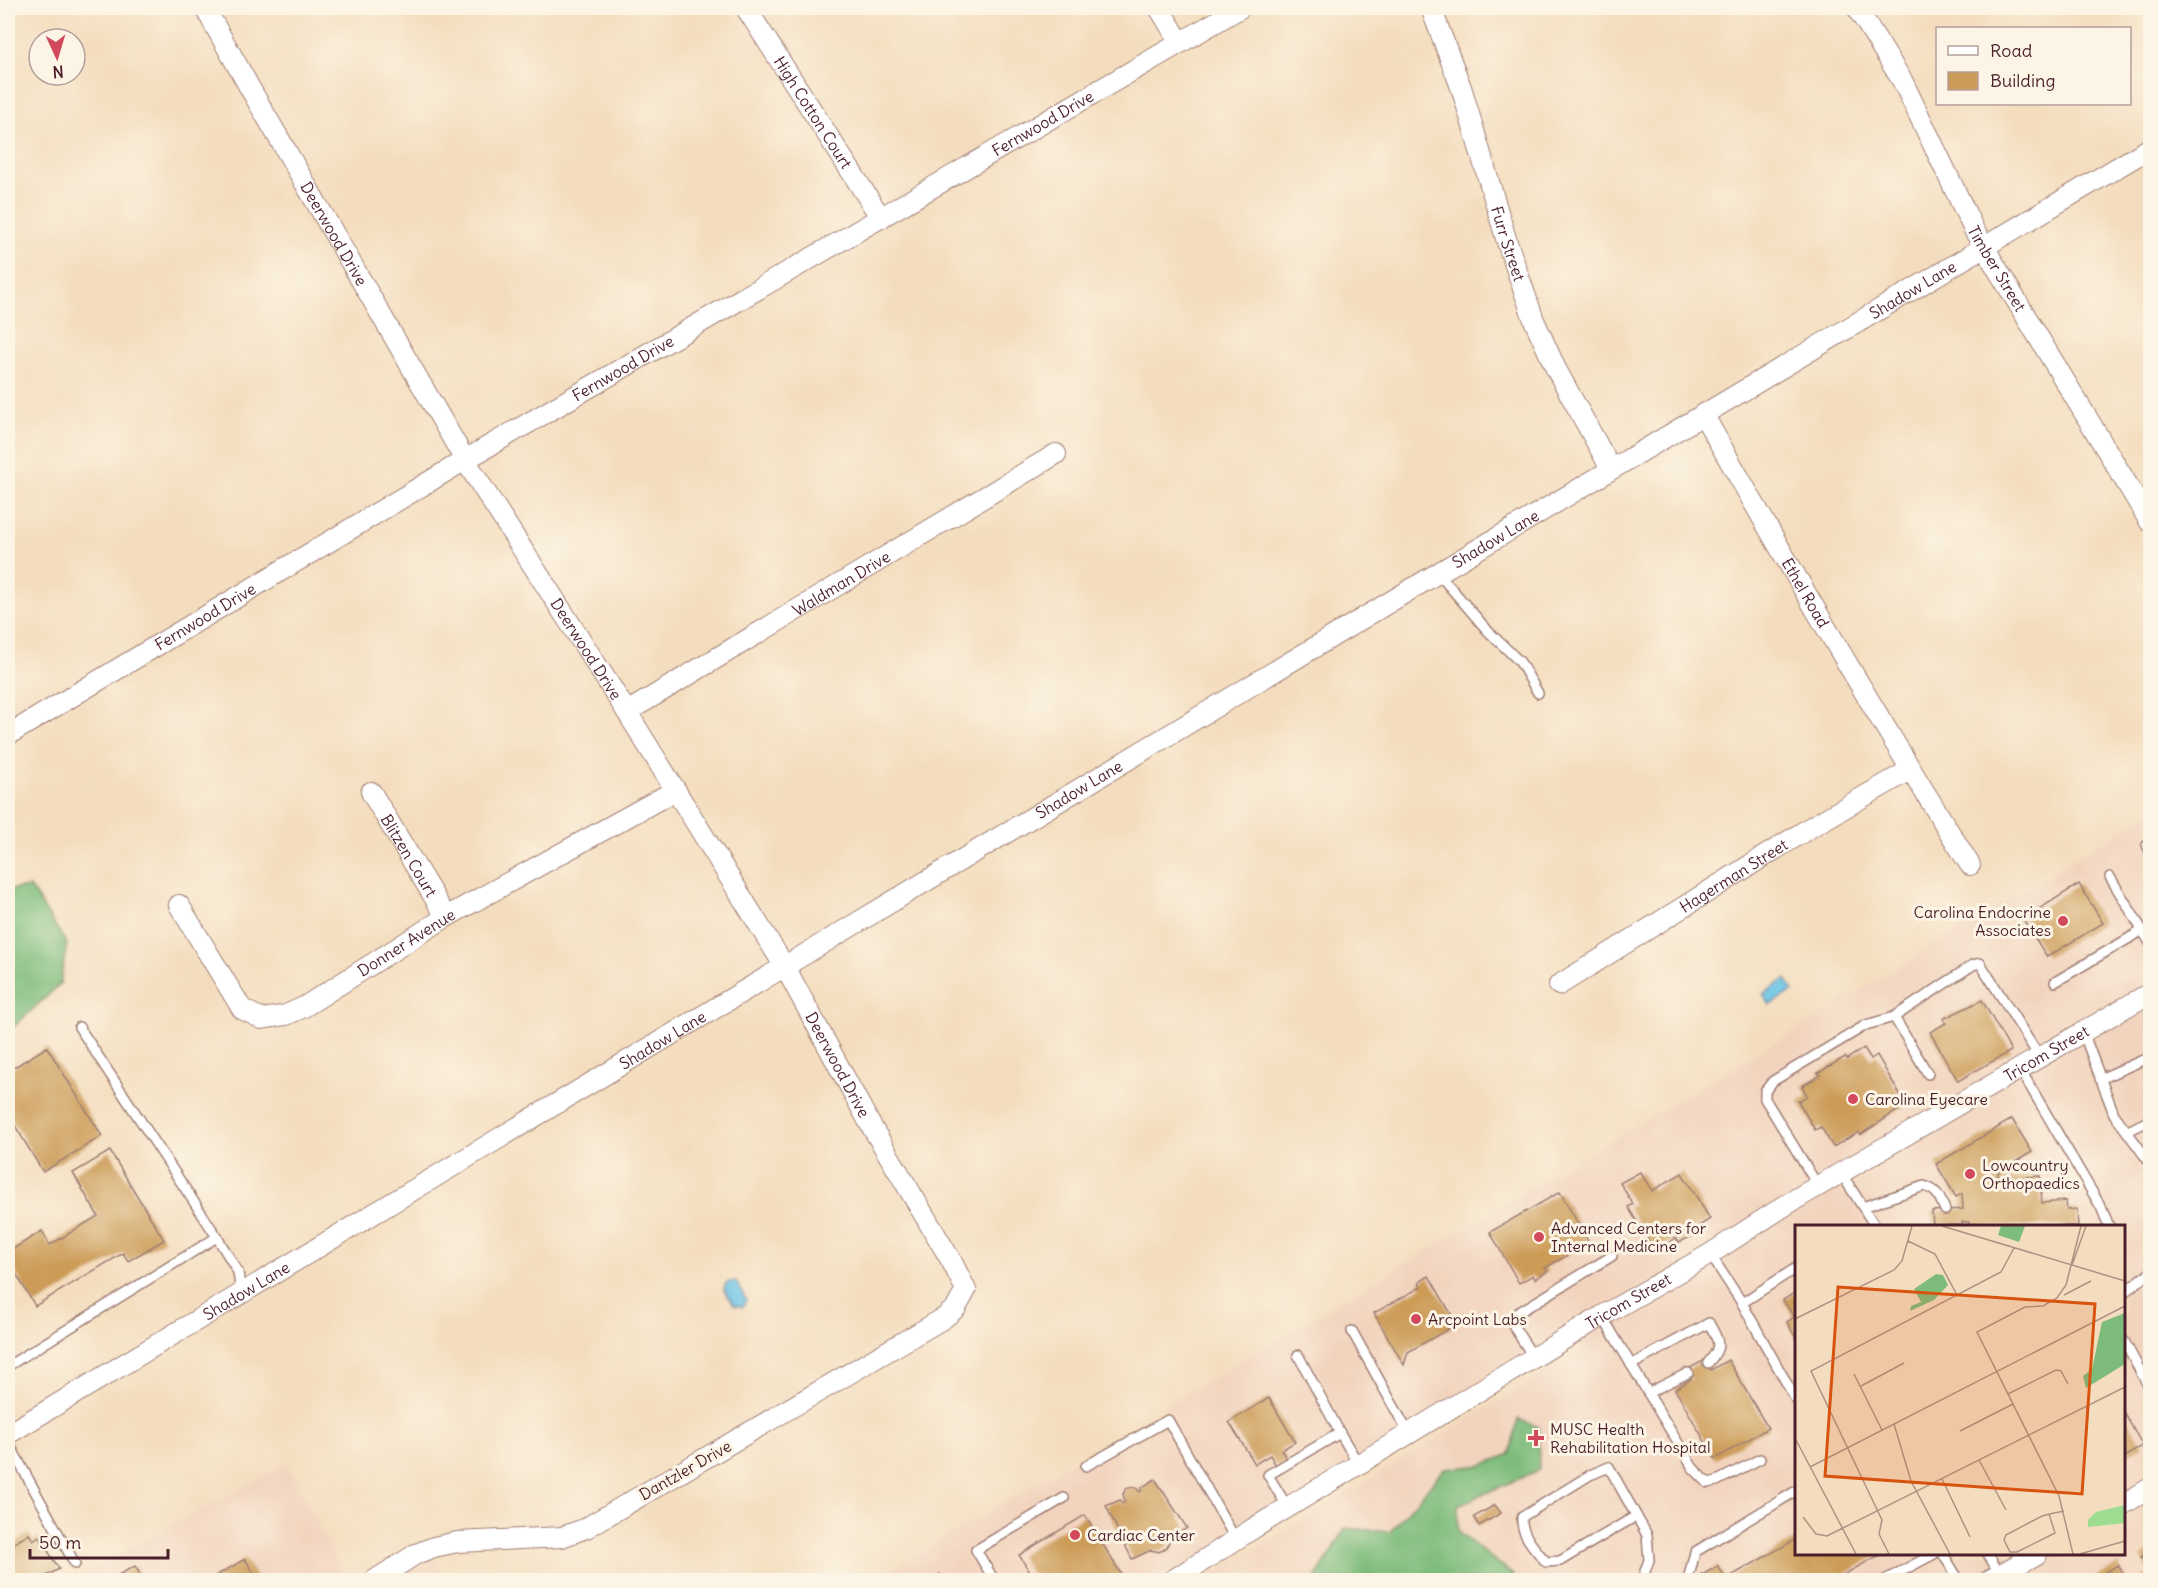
<svg xmlns="http://www.w3.org/2000/svg" width="2158" height="1588" viewBox="0 0 2158 1588" font-family="Delius,sans-serif">
  <style>
    .built { fill: #f2d4be; fill-rule: evenodd }
    .forest { fill: #7ebc7b; stroke: #646e53; stroke-width: 1.5 }
    .water { fill: #68c3e6; stroke: #597188; stroke-width: 1.5 }
    .building { fill: #cc9b57 }
    .lines { fill: none; stroke-linecap: round; stroke-linejoin: round }
    .lane-casing { stroke: #9f7e74; stroke-width: 12 }
    .street-casing { stroke: #9f7e74; stroke-width: 22 }
    .lane { stroke: #fff; stroke-width: 9 }
    .street { stroke: #fff; stroke-width: 20 }
    .poi-dot { fill: #d1495b; stroke: #fcf5e5; stroke-width: 2 }
    .labels { text-anchor: middle; stroke-width: 6; stroke-linejoin: round; paint-order: stroke }
    .street-label { font-size: 16px; fill: #4a1f2b; stroke: #fcf5e5 }
    .poi-label { font-size: 16px; fill: #4a1f2b; stroke: #fcf5e5; text-anchor: start }
    .inset-road { fill: none; stroke: #b09183; stroke-width: 1.5 }
    .view { fill: #d8530f; fill-opacity: 0.15; stroke: #d8530f; stroke-width: 3 }
    .inset-edge { fill: none; stroke: #4a1f2b; stroke-width: 3 }
  </style>
  <rect width="100%" height="100%" fill="#fcf5e5"/>
  <filter id="ink" filterUnits="userSpaceOnUse"><feTurbulence type="fractalNoise" baseFrequency=".0167" numOctaves="2"/><feDisplacementMap in="SourceGraphic" scale="12" xChannelSelector="R" yChannelSelector="G"/><feConvolveMatrix kernelMatrix="1 2 1 2 8 2 1 2 1" color-interpolation-filters="sRGB"/></filter>
  <filter id="wash" filterUnits="userSpaceOnUse"><feTurbulence type="fractalNoise" baseFrequency=".008" numOctaves="4" result="noise"/><feDisplacementMap in="SourceGraphic" scale="24" xChannelSelector="R" yChannelSelector="G"/><feGaussianBlur stdDeviation="1.35" result="paint"/><feColorMatrix in="noise" values="0 0 0 0 0 0 0 0 0 0 0 0 0 0 0 0 0 1.4 0 .05"/><feComposite in="paint" operator="in"/></filter>
  <g filter="url(#wash)">
    <rect width="100%" height="100%" fill="#f4ddbe"/>
    <!-- built -->
    <g class="built">
      <path d="M2150 813V1580H1208L1213 1574 1584 1349 1574 1334 1173 1580H874L1736 1066ZM1796 1226H2124V1554H1796Z"/>
      <polygon points="287,1463 346,1580 75,1580 114,1557"/>
      <polygon points="428,1549 446,1580 375,1580"/>
    </g>
    <!-- forest -->
    <g class="forest">
      <polygon points="30,887 67,944 60,984 8,1032 8,890"/>
      <polygon points="1518,1419 1538,1427 1539,1470 1458,1505 1458,1532 1513,1575 1514,1580 1314,1580 1346,1528 1390,1532 1444,1469 1482,1465 1510,1454"/>
    </g>
    <!-- water -->
    <g class="water">
      <polygon points="1786,979 1793,991 1770,1005 1763,994"/>
      <polygon points="734,1281 737,1283 746,1300 743,1307 734,1305 724,1290 726,1283"/>
    </g>
    <g id="blocks">
      <!-- building -->
      <g class="building">
        <polygon points="2079,884 2103,923 2047,957 2023,919"/>
        <polygon points="1982,1000 2011,1051 1958,1081 1930,1032 1946,1023 1943,1019"/>
        <polygon points="47,1047 102,1136 43,1172 8,1114 8,1071"/>
        <polygon points="1864,1048 1871,1059 1877,1055 1906,1105 1860,1135 1859,1132 1833,1147 1821,1127 1815,1130 1798,1101 1807,1096 1802,1086 1821,1075 1818,1073 1845,1057 1847,1059"/>
        <polygon points="2012,1119 2032,1152 1998,1172 1998,1179 2040,1176 2042,1203 2066,1201 2067,1210 2077,1209 2078,1226 1969,1226 1969,1222 1962,1222 1962,1225 1933,1226 1932,1211 1963,1209 1962,1194 1956,1197 1936,1164"/>
        <polygon points="110,1151 164,1240 128,1261 123,1253 35,1306 8,1260 8,1252 42,1231 50,1245 98,1216 73,1173"/>
        <polygon points="1640,1172 1652,1191 1682,1173 1710,1219 1691,1231 1693,1235 1679,1243 1676,1238 1655,1252 1628,1207 1633,1204 1620,1183"/>
        <polygon points="1560,1192 1589,1243 1545,1268 1548,1271 1535,1279 1533,1275 1519,1283 1490,1232"/>
        <polygon points="1429,1276 1457,1324 1408,1352 1404,1365 1374,1313 1421,1287 1419,1282"/>
        <polygon points="1796,1292 1796,1338 1787,1322 1794,1317 1783,1300"/>
        <polygon points="1705,1360 1711,1370 1728,1360 1768,1428 1715,1459 1675,1389 1691,1379 1686,1370"/>
        <polygon points="1269,1398 1295,1442 1281,1450 1288,1461 1277,1467 1270,1455 1255,1464 1229,1422"/>
        <polygon points="2124,1413 2143,1446 2124,1457"/>
        <polygon points="1155,1479 1187,1528 1170,1538 1167,1547 1163,1550 1159,1552 1151,1550 1132,1559 1106,1506 1120,1500 1122,1504 1125,1502 1123,1494 1127,1488 1135,1487 1140,1492 1142,1490 1141,1488"/>
        <polygon points="1495,1505 1501,1513 1479,1526 1474,1517"/>
        <polygon points="1085,1515 1124,1579 1035,1580 1019,1555"/>
        <polygon points="29,1534 33,1540 39,1536 59,1569 39,1580 8,1580 8,1547"/>
        <polygon points="1796,1539 1796,1554 1881,1554 1834,1580 1705,1580 1702,1575 1718,1566 1726,1579"/>
        <polygon points="2150,1551 2150,1580 2137,1580 2150,1573 2141,1557"/>
        <polygon points="245,1559 258,1580 209,1580"/>
        <polygon points="2118,1565 2127,1580 2091,1580"/>
        <polygon points="135,1566 143,1580 109,1580"/>
        <polygon points="940,1574 944,1580 929,1580"/>
      </g>
    </g>
  </g>
  <g filter="url(#ink)">
    <use href="#blocks" fill-opacity="0" stroke="#9f7e74" stroke-width="1.5"/>
    <g class="lines">
      <defs>
        <g id="lane">
          <polyline points="1438,573 1488,631 1520,662 1538,693"/>
          <polyline points="2147,845 2150,851"/>
          <polyline points="2110,877 2150,943"/>
          <polyline points="2055,982 2143,930"/>
          <polyline points="1894,1017 1928,1074"/>
          <polyline points="79,1027 217,1237 238,1272 241,1293"/>
          <polyline points="2083,1032 2114,1114 2150,1163"/>
          <polyline points="2020,1069 2101,1207 2109,1226"/>
          <polyline points="2100,1079 2143,1060 2150,1063"/>
          <polyline points="2128,1131 2150,1120"/>
          <polyline points="1841,1173 1875,1226"/>
          <polyline points="1818,1186 1765,1099 1765,1091 1773,1081 1866,1025 1894,1017 1973,965 1980,963 2040,1058"/>
          <path d="M1863 1207 1924 1186C1938 1190 1940 1198 1945 1210"/>
          <polyline points="1710,1254 1742,1303 1796,1400"/>
          <polyline points="2124,1292 2150,1273"/>
          <polyline points="1742,1303 1796,1268"/>
          <polyline points="1602,1316 1693,1468 1708,1483 1717,1481 1760,1459"/>
          <polyline points="1352,1331 1409,1434"/>
          <polyline points="2124,1341 2150,1389"/>
          <polyline points="1298,1355 1340,1433"/>
          <polyline points="1534,1358 1514,1327 1516,1314 1612,1256"/>
          <path d="M1631 1365 1709 1323C1719 1342 1723 1346 1708 1363"/>
          <polyline points="8,1366 217,1237"/>
          <polyline points="1648,1393 1688,1373"/>
          <polyline points="8,1442 75,1564"/>
          <polyline points="1086,1466 1168,1420 1236,1540"/>
          <polyline points="1288,1508 1268,1475 1340,1433 1359,1465"/>
          <path d="M1636 1516 1560 1561 1546 1562C1536 1550 1520 1534 1522 1517L1590 1475 1609 1467 1647 1535 1649 1560 1642 1580"/>
          <polyline points="1943,1554 1959,1580"/>
          <polyline points="1988,1554 2000,1575"/>
          <polyline points="994,1580 976,1550 1064,1498"/>
          <polyline points="1688,1580 1695,1552 1796,1491"/>
          <polyline points="1885,1580 1934,1554"/>
        </g>
        <g id="street">
          <path id="s1" d="M205 8 251 90 465 460 627 712 785 967 870 1124 952 1262 966 1290 956 1308 944 1318 586 1528 562 1537 457 1542 434 1547 416 1554 375 1580"/>
          <path id="s2" d="M746 8 881 218"/>
          <polyline points="1159,8 1180,42"/>
          <path id="s3" d="M1431 8 1462 90 1507 242 1534 320 1556 369 1611 469"/>
          <path id="s4" d="M1857 8 1903 82 1975 232 2150 522"/>
          <path id="s5" d="M1703 414C1789 566 1877 717 1970 865"/>
          <path id="s6" d="M627 712 1056 454"/>
          <path id="s7" d="M8 735 465 460 1240 8"/>
          <path id="s8" d="M371 792 446 917"/>
          <path id="s9" d="M179 905 242 1009 262 1019 286 1015 304 1007 446 917 676 790"/>
          <path id="s10" d="M1559 985 1811 827 1910 770"/>
          <path id="s11" d="M8 1434 1438 573 2150 148"/>
          <polyline points="2124,1504 2150,1488"/>
          <path id="s12" d="M1173 1580 1254 1528 1602 1316 1710 1254 1789 1203 2150 993"/>
          <polyline points="1990,1580 2037,1554"/>
        </g>
      </defs>
      <!-- lane casing -->
      <use href="#lane" class="lane-casing"/>
      <!-- street casing -->
      <use href="#street" class="street-casing"/>
      <!-- lane -->
      <use href="#lane" class="lane"/>
      <!-- street -->
      <use href="#street" class="street"/>
    </g>
  </g>
  <!-- markers -->
  <g class="poi-dot">
    <circle cx="2063" cy="921" r="6"/>
    <circle cx="1853" cy="1099" r="6"/>
    <circle cx="1970" cy="1174" r="6"/>
    <circle cx="1539" cy="1237" r="6"/>
    <circle cx="1416" cy="1319" r="6"/>
    <path d="M1533 1429h6v6h6v6h-6v6h-6v-6h-6v-6h6z"/>
    <circle cx="1075" cy="1535" r="6"/>
  </g>
  <g class="labels">
    <!-- street labels -->
    <g class="street-label">
      <text dy="6" stroke="none"><textPath href="#s2" startOffset="124">High Cotton Court</textPath></text>
      <text dy="6" stroke="none"><textPath href="#s7" startOffset="1202">Fernwood Drive</textPath></text>
      <text dy="6" stroke="none"><textPath href="#s1" startOffset="260">Deerwood Drive</textPath></text>
      <text dy="6" stroke="none"><textPath href="#s3" startOffset="248">Furr Street</textPath></text>
      <text dy="6" stroke="none"><textPath href="#s4" startOffset="296">Timber Street</textPath></text>
      <text dy="6" stroke="none"><textPath href="#s11" startOffset="2222">Shadow Lane</textPath></text>
      <text dy="6" stroke="none"><textPath href="#s7" startOffset="716">Fernwood Drive</textPath></text>
      <text dy="6" stroke="none"><textPath href="#s11" startOffset="1736">Shadow Lane</textPath></text>
      <text dy="6" stroke="none"><textPath href="#s6" startOffset="250">Waldman Drive</textPath></text>
      <text dy="6" stroke="none"><textPath href="#s5" startOffset="206">Ethel Road</textPath></text>
      <text dy="6" stroke="none"><textPath href="#s7" startOffset="230">Fernwood Drive</textPath></text>
      <text dy="6" stroke="none"><textPath href="#s1" startOffset="746">Deerwood Drive</textPath></text>
      <text dy="6" stroke="none"><textPath href="#s11" startOffset="1250">Shadow Lane</textPath></text>
      <text dy="6" stroke="none"><textPath href="#s8" startOffset="74">Blitzen Court</textPath></text>
      <text dy="6" stroke="none"><textPath href="#s10" startOffset="206">Hagerman Street</textPath></text>
      <text dy="6" stroke="none"><textPath href="#s9" startOffset="309">Donner Avenue</textPath></text>
      <text dy="6" stroke="none"><textPath href="#s11" startOffset="764">Shadow Lane</textPath></text>
      <text dy="6" stroke="none"><textPath href="#s12" startOffset="1020">Tricom Street</textPath></text>
      <text dy="6" stroke="none"><textPath href="#s1" startOffset="1232">Deerwood Drive</textPath></text>
      <text dy="6" stroke="none"><textPath href="#s11" startOffset="278">Shadow Lane</textPath></text>
      <text dy="6" stroke="none"><textPath href="#s12" startOffset="534">Tricom Street</textPath></text>
      <text transform="translate(685 1470) rotate(-30)" y="6">Dantzler Drive</text>
    </g>
    <!-- poi labels -->
    <g class="poi-label">
      <text x="2051" y="918" text-anchor="end">Carolina Endocrine<tspan x="2051" dy="18">Associates</tspan></text>
      <text x="1865" y="1105">Carolina Eyecare</text>
      <text x="1982" y="1171">Lowcountry<tspan x="1982" dy="18">Orthopaedics</tspan></text>
      <text x="1551" y="1234">Advanced Centers for<tspan x="1551" dy="18">Internal Medicine</tspan></text>
      <text x="1428" y="1325">Arcpoint Labs</text>
      <text x="1550" y="1435">MUSC Health<tspan x="1550" dy="18">Rehabilitation Hospital</tspan></text>
      <text x="1087" y="1541">Cardiac Center</text>
    </g>
  </g>
  <!-- overview -->
  <g transform="translate(1795 1225)">
    <rect width="330" height="330" fill="#f4ddbe"/>
    <path d="M330 280V298L293 302V295L301 287Z" fill="#9ddc91"/>
    <path d="M206 1H230L224 17 203 10ZM141 49 148 50 153 60 139 75 115 86 116 81 126 77 119 64ZM330 88V139L291 163 288 151 297 144 307 97Z" fill="#7ebc7b"/>
    <path class="inset-road" d="M147 1 330 56M113 16 140 29 162 70M277 40 291 1M269 70 296 56M0 94 99 45 107 36 117 1M59 149 87 205M66 161 109 138M213 169 261 145 266 146 273 159M99 199 116 256 155 329M165 206 218 179M0 213 61 329M184 235 211 285M15 242 330 81M147 254 175 312M254 289 260 308 222 327H215L209 315 211 310 247 291 259 288 269 286M8 292 21 309 32 311 330 162M94 329 84 309 87 295 16 146 206 47 219 23M278 329 264 271 182 107 230 82 248 81 262 73 271 60 286 1M285 329 330 316"/>
    <path class="view" d="M43 62 300 79 287 269 30 251Z"/>
    <rect width="330" height="330" class="inset-edge"/>
  </g>
  <!-- margin -->
  <rect width="2158" height="1588" fill="none" stroke="#fcf5e5" stroke-width="30"/>
  <!-- legend -->
  <rect x="1936" y="27" width="195" height="78" fill="#fcf5e5" stroke="#b59f9b" stroke-width="1.5"/>
  <rect x="1948" y="46" width="30" height="9" fill="#ffffff" stroke="#b59f9b" stroke-width="1.5"/>
  <text x="1990" y="57" font-size="18" fill="#4a1f2b">Road</text>
  <rect x="1948" y="72" width="30" height="18" fill="#cc9b57" stroke="#b59f9b" stroke-width="1.5"/>
  <text x="1990" y="87" font-size="18" fill="#4a1f2b">Building</text>
  <!-- north arrow -->
  <g transform="translate(57 57) rotate(176)"><circle r="28" fill="#fcf5e5" stroke="#b59f9b" stroke-width="1.5"/>
  <path d="M0-4.5L10 22L0 15L-10 22Z" fill="#d1495b"/>
  <text y="-9" font-size="16" font-weight="bold" text-anchor="middle" fill="#4a1f2b">N</text>
  </g>
  <!-- scale -->
  <path d="M30 1549v9h138v-9" fill="none" stroke="#4a1f2b" stroke-width="3"/>
  <text x="39" y="1549" font-size="18" fill="#4a1f2b" stroke="#fcf5e5" stroke-width="4.5" paint-order="stroke">50 m</text>
</svg>
